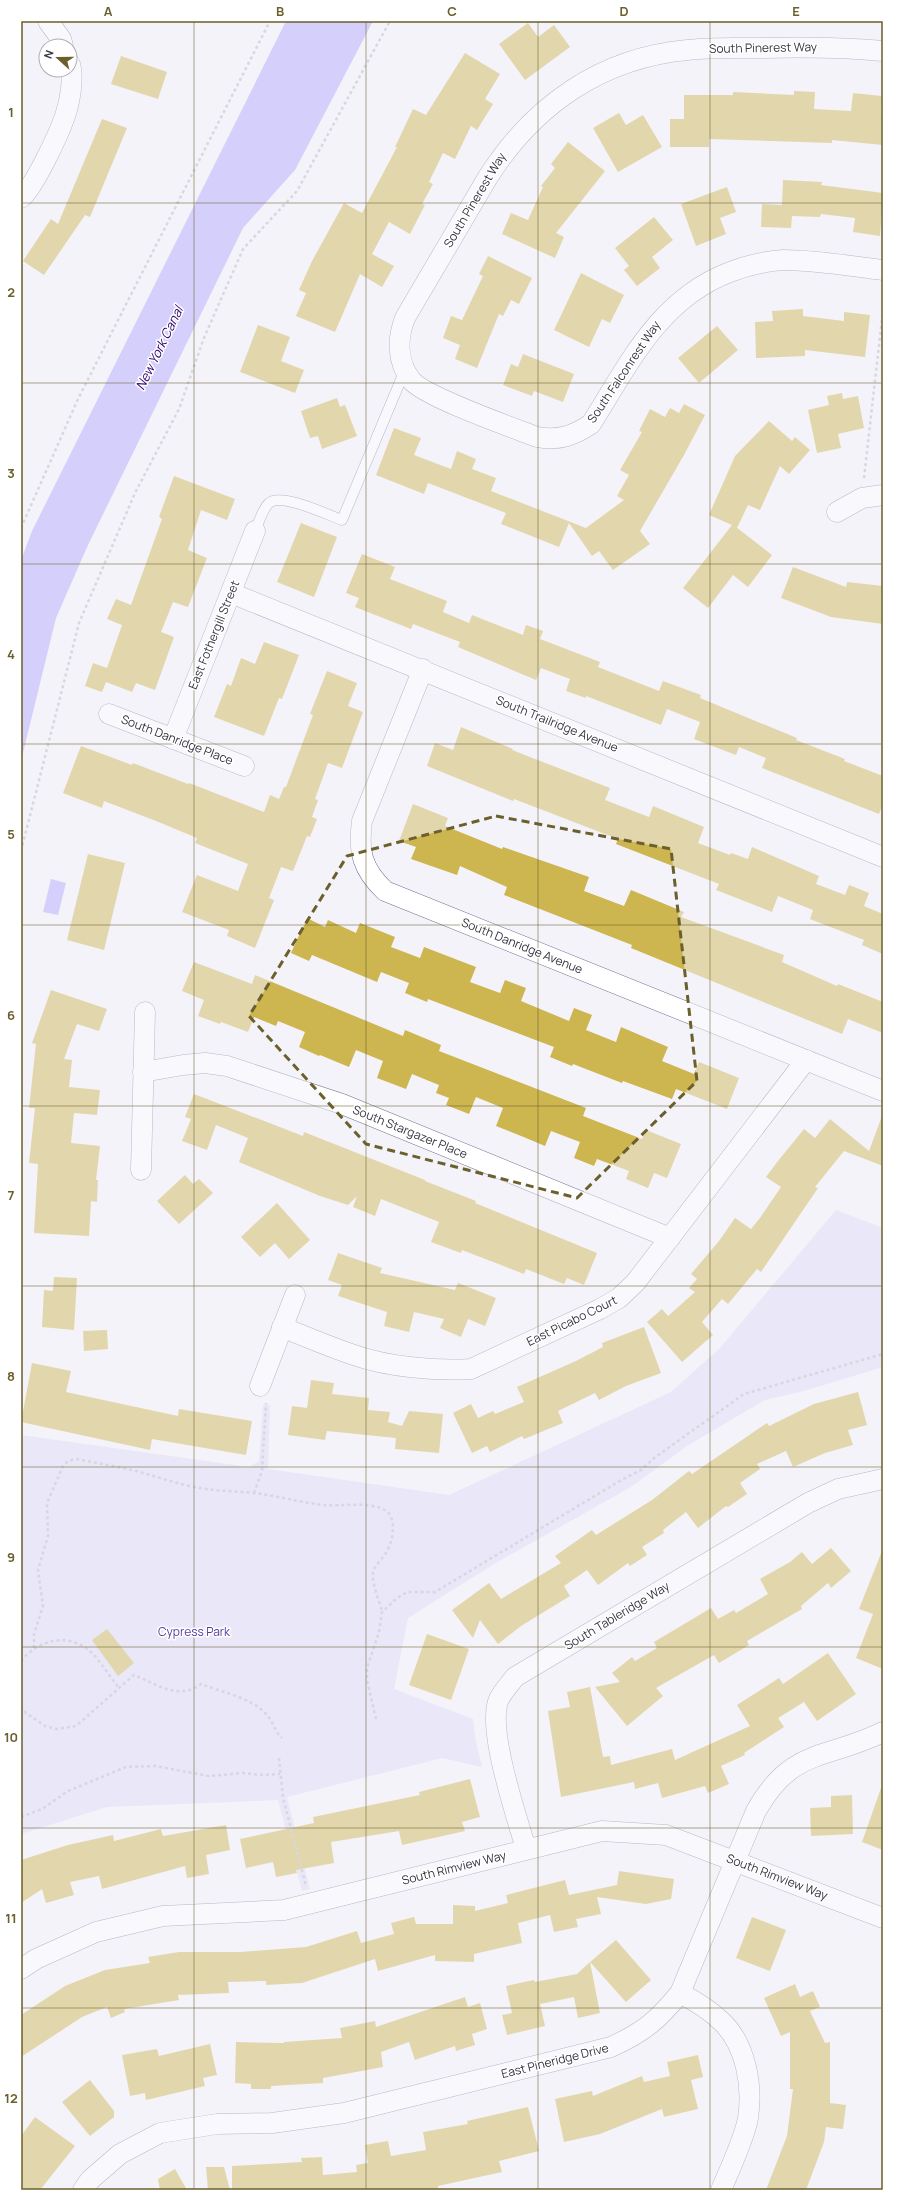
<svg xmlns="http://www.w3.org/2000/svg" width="904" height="2211" viewBox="0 0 904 2211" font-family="Manrope,sans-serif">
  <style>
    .green { fill: #dbdaf6 }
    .water { fill: #afa6fd }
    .building { fill: #cdb54f }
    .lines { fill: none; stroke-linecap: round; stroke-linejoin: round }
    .service-casing { stroke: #737190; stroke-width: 11 }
    .minor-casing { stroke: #737190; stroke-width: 21 }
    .path { stroke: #b7b6bf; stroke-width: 2.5; stroke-dasharray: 3 3; stroke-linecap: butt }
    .service { stroke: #fff; stroke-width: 10 }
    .minor { stroke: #fff; stroke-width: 20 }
    .marked { fill: none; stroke: #6b5f2b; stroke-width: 3; stroke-dasharray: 8 5; stroke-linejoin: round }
    .grid { fill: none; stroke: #6b5f2b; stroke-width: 1; stroke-opacity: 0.55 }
    .labels { text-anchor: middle; stroke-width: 3; stroke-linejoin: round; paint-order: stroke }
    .street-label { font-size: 12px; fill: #353542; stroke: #fff }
    .park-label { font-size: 12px; fill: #533ea2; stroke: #fff }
    .water-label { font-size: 13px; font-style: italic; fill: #2c056e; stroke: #fff }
    .neatline { fill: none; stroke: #6b5f2b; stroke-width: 1.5 }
    .grid-label { font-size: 13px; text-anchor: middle; font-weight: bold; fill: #6b5f2b }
  </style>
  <rect width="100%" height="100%" fill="#f4f3fa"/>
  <!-- green -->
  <polygon class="green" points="836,1210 883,1228 883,1367 804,1391 765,1400 687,1446 631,1487 494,1564 408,1618 394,1689 473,1719 475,1737 482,1767 442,1758 287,1797 310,1889 302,1891 278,1800 107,1807 21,1834 21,1435 249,1467 259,1461 263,1405 270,1405 268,1469 449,1495 671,1392 720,1348"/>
  <!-- water -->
  <g class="water">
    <polygon points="286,21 373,21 295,170 243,228 88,545 56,618 21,761 21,560 32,531"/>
    <polygon points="51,879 66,883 58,915 43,912"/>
  </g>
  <!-- building -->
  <g class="building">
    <polygon points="528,23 538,37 554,25 570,47 525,80 499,44"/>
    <polygon points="465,53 500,74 485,99 493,104 477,130 471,126 455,159 443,153 429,182 433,184 422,204 425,205 410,234 389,222 372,254 394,266 382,287 360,274 335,332 296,316 306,293 299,290 312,261 344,203 362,213 397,147 395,147 413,109 426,115"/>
    <polygon points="121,56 167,72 158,99 111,84"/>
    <polygon points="794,91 815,92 814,109 851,111 853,93 882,96 881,114 883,114 883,145 832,140 832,143 709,139 709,147 670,147 670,119 684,119 684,95 733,95 733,92 794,95"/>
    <polygon points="619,113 626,125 643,115 662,147 618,172 593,128"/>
    <polygon points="102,119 127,128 90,217 85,215 44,275 23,261 51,219 58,224"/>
    <polygon points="568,142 605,171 556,233 564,237 555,258 502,234 511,213 528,220 543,187 541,186 555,168 551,164"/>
    <polygon points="783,180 822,182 821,185 883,193 880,236 853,232 855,218 821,214 820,217 792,216 791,228 761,227 762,204 782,205"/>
    <polygon points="727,187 736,212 720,218 726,234 696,246 681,204"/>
    <polygon points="654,217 673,240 652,257 660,268 637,286 624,270 629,266 615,248"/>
    <polygon points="488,256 532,278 519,304 511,300 503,316 499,314 477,368 455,359 460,345 443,338 451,316 462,320 483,276 479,274"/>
    <polygon points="581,273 624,295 610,323 602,319 589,347 554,330"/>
    <polygon points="803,309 803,316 844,321 844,312 870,315 865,357 805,350 805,356 756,358 755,322 773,321 772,311"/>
    <polygon points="258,325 290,337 281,361 304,370 295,393 240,372"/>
    <polygon points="717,326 738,350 699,383 678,358"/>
    <polygon points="523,354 574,374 563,402 534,391 532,396 503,385 511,364 518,367"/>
    <polygon points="842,393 843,399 858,396 864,428 838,434 841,448 817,453 808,410 829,405 827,396"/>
    <polygon points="337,398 340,407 345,405 357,436 322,449 318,436 310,438 301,411"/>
    <polygon points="684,404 705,415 684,455 640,531 650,544 613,570 599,551 592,556 569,523 559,547 501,524 506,513 428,483 424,494 376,475 394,428 421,438 414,455 451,469 457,451 476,459 472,469 496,478 491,491 586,528 624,500 617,496 629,475 620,470 642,432 639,431 650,409 665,417 670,408 679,413"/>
    <polygon points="769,421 792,441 795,437 810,450 789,474 780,466 760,510 748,505 737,528 736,527 772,555 748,587 733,575 708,608 683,588 732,525 709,515 735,456"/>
    <polygon points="174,476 235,499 227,520 201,510 188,550 207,558 188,607 173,602 161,632 174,637 155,690 136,683 132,692 106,682 102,692 85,686 93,663 107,668 122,625 107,619 116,599 131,605 162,519 159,517"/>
    <polygon points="301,523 337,537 314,597 277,582"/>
    <polygon points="362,554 395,567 390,579 447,601 443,612 469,623 472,615 523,635 526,625 543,631 540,639 600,662 598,667 659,691 663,681 701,695 700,698 797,738 796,740 845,759 844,761 883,776 883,804 879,814 762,768 766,758 739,747 736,755 694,739 700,722 667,709 661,725 586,696 586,698 566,691 570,679 541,668 536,680 458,647 460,642 413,624 411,629 355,607 359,598 346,593"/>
    <polygon points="793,567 846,587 847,582 883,586 883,624 831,617 781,598"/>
    <polygon points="264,642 299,655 282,699 279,698 264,736 214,717 227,684 231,686 241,658 255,664"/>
    <polygon points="327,671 357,683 348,706 363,712 342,768 328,763 315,799 318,800 312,817 317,819 310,837 307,836 293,871 281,867 269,898 274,900 255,948 227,936 229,930 182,912 197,875 238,891 248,864 195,843 197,838 156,821 104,801 102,808 63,793 81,746 132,765 133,763 188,784 189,783 264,812 270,795 279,799 284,787 286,787 313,715 310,714"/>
    <polygon points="461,727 513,749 512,750 610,788 605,800 649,817 653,806 704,827 698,843 730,855 731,853 748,859 752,847 819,876 816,884 845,895 849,885 869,893 864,906 883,914 883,954 862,945 864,940 810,919 813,910 778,896 772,912 716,890 719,884 616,844 618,839 514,799 513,801 427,766 435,743 453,750"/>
    <polygon points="413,804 448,818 445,826 502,849 503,847 589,877 584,891 624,906 631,890 684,912 681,917 784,955 782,962 837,986 838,984 883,1002 883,1033 848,1019 842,1034 631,948 632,945 504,895 507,887 460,866 457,875 411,859 416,847 399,841"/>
    <polygon points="88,854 125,863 104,950 67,940"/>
    <polygon points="307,918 325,927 328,920 356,933 360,923 395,937 391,947 420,958 424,947 476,967 470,982 500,993 505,980 526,988 521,1001 569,1021 574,1008 592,1015 586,1030 616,1042 621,1027 668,1047 662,1061 694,1074 699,1062 739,1078 727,1109 676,1089 672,1099 623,1081 622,1083 573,1064 572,1066 550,1057 554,1047 428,999 427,1002 405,993 409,983 381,972 377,982 312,955 309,961 291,953"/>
    <polygon points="194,962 252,984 255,975 403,1036 405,1030 441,1045 439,1051 586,1108 583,1116 642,1139 646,1130 681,1144 667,1178 654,1173 648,1188 626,1179 629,1171 597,1159 594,1166 574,1158 580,1142 551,1131 545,1146 526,1138 496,1126 503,1108 476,1097 469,1114 446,1105 449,1098 436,1093 439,1085 412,1074 406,1089 377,1078 383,1061 356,1050 349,1067 320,1055 319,1056 299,1047 305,1032 278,1021 276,1026 254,1017 248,1032 221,1022 220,1024 198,1016 204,1000 182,991"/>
    <polygon points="51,990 107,1009 99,1031 77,1024 64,1059 72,1060 69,1087 100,1090 97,1115 74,1113 71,1143 100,1146 96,1180 98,1180 97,1202 91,1201 89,1236 34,1233 38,1164 29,1163 35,1108 29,1108 36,1044 32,1043"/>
    <polygon points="194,1094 303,1136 304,1132 425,1180 425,1181 476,1201 475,1203 597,1253 584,1285 567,1278 564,1284 526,1269 524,1274 462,1250 461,1253 431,1242 439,1222 381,1199 375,1216 353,1207 357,1196 348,1205 320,1196 239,1162 248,1138 216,1125 207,1150 182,1141 191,1119 185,1117"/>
    <polygon points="882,1116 883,1166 844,1151 815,1187 818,1188 761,1272 757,1269 728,1304 722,1299 702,1322 713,1335 682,1362 647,1322 662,1309 668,1316 695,1292 689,1288 697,1279 691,1274 719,1241 735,1218 751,1229 760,1218 781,1187 766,1177 778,1161 804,1129 815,1138 830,1119 869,1151"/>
    <polygon points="185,1175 193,1184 199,1179 213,1193 179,1224 157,1201"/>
    <polygon points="277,1203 310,1240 289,1259 275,1243 260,1257 241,1237"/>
    <polygon points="338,1253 382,1268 380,1273 455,1290 458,1283 496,1298 485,1326 468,1319 461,1337 440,1328 444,1319 414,1312 409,1332 384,1326 387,1312 338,1296 342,1285 328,1280"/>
    <polygon points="54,1277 77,1278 74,1330 42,1327 44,1290 53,1291"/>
    <polygon points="644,1327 661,1373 626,1386 599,1400 595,1393 558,1411 563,1423 524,1439 522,1436 490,1452 487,1446 472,1453 453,1413 471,1404 478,1418 493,1411 495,1414 524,1402 517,1387 576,1361 603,1347 602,1343"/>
    <polygon points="107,1330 108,1349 84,1351 83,1331"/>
    <polygon points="32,1363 71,1371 66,1392 178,1416 179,1409 252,1421 246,1455 152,1439 150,1450 21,1422"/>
    <polygon points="311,1380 334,1383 332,1394 369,1398 368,1410 390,1412 388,1422 402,1426 409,1411 443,1414 439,1453 395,1449 396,1438 327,1431 325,1440 288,1435 292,1406 307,1408"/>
    <polygon points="858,1392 867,1425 848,1430 853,1445 825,1453 793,1467 786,1451 757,1464 760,1469 740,1483 747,1494 728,1507 726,1506 698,1528 686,1512 663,1530 664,1533 642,1547 647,1555 630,1566 628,1563 598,1585 587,1570 564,1586 570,1596 521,1626 498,1644 480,1620 473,1638 452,1610 489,1583 501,1599 561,1563 555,1556 592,1530 596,1535 652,1500 689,1471 692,1474 767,1423 769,1426 814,1404"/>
    <polygon points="831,1548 851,1571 831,1588 828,1583 801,1606 802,1609 747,1641 749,1645 719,1663 714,1655 656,1688 663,1696 627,1726 595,1687 620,1682 612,1673 632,1657 635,1661 657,1648 654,1642 711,1608 718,1619 734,1610 736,1613 768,1594 760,1579 790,1562 802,1552 812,1564"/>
    <polygon points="882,1551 883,1551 883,1669 856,1658 873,1614 859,1609"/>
    <polygon points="107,1629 134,1663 118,1676 92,1640"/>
    <polygon points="427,1634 469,1649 451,1700 409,1685"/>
    <polygon points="828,1653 856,1694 817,1721 804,1702 778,1718 784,1727 744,1753 745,1755 721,1766 729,1784 708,1793 705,1786 662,1798 658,1783 635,1789 634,1782 561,1797 548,1711 570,1707 567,1692 590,1687 603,1757 610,1756 611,1765 672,1749 675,1760 750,1726 737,1705 779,1678 783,1684"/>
    <polygon points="470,1779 480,1817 462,1822 465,1831 402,1845 399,1831 331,1842 334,1863 296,1870 297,1873 276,1877 273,1862 246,1868 240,1839 314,1823 313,1817 420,1795 419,1792"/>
    <polygon points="881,1788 883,1788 883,1850 862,1842"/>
    <polygon points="852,1795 853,1834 811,1836 810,1808 831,1807 831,1796"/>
    <polygon points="226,1825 230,1850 206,1855 209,1874 187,1878 185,1866 102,1889 99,1876 70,1882 74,1895 46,1903 42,1889 21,1903 21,1860 68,1845 113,1835 114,1841 161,1829 163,1836"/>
    <polygon points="619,1871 674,1879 671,1899 646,1904 597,1897 601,1914 576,1919 578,1927 554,1932 550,1915 518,1923 522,1943 474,1954 474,1962 435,1961 435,1955 378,1971 375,1959 302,1983 266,1985 266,1981 228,1982 229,1993 178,1995 179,2000 124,2009 125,2012 111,2018 107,2007 82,2017 21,2057 21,2015 65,1986 105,1970 150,1963 148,1957 179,1952 241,1952 306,1947 357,1931 361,1943 394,1934 391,1923 414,1917 416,1924 453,1924 453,1905 475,1906 475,1911 508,1903 506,1895 565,1880 569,1895 617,1885"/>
    <polygon points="752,1917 786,1930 770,1971 736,1958"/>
    <polygon points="616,1940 651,1980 626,2002 590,1962"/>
    <polygon points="590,1962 600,2013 578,2018 574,1997 540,2004 545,2026 507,2035 502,2015 512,2013 506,1986 534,1980 535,1982 577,1974"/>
    <polygon points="795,1984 800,1997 813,1991 820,2007 810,2011 825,2043 830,2042 830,2103 846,2105 843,2129 826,2127 824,2142 806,2190 766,2190 787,2136 793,2089 790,2089 790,2032 781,2036 764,1998"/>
    <polygon points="465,1997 468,2007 480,2003 487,2029 472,2034 475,2045 456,2051 455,2046 415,2060 409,2042 381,2052 383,2067 323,2078 323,2083 271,2086 271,2089 251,2089 251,2084 235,2083 236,2042 284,2043 284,2042 342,2038 340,2028 375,2021 376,2027"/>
    <polygon points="210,2044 217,2075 203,2078 205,2086 146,2100 145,2093 130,2096 122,2055 157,2049 159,2056"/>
    <polygon points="698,2055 703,2077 691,2080 698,2109 664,2117 662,2109 600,2134 564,2142 555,2099 592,2091 593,2096 642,2076 644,2082 670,2076 667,2062"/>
    <polygon points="90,2080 114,2111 114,2117 90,2136 62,2102"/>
    <polygon points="528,2107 539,2151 499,2161 502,2172 438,2186 438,2188 428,2190 232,2190 232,2166 302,2162 301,2158 322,2157 323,2175 357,2172 356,2165 368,2163 365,2145 388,2141 391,2156 426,2150 423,2132 468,2124 467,2121"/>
    <polygon points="35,2117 75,2146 40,2190 21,2190 21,2136"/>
    <polygon points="206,2167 224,2167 230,2190 208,2190"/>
    <polygon points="175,2169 187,2190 160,2190 158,2179"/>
  </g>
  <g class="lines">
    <defs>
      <path id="service" d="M255 531C259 522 262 510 269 503 281 492 328 515 342 520L405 370"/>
      <g id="minor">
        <polyline points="48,21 61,39 63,46"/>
        <path d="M883 51C842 47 801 47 759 48 735 48 711 47 687 50 601 58 534 105 488 177L405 318C397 339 397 362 411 380 425 397 511 427 537 437 558 441 573 436 591 424 629 364 659 299 730 272 746 266 765 261 783 260 816 260 850 266 883 270"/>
        <path d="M21 198C34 187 59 134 65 116 70 102 74 78 70 64"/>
        <polyline points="837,512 862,498 883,495"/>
        <polyline points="231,593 883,857"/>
        <path d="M423 669 362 821C358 852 362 869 385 891L883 1091"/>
        <polyline points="109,714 244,766"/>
        <polyline points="173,739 255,531"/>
        <polyline points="143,1072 183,1065 205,1063 227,1066 342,1104 670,1238"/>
        <polyline points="141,1170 145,1012"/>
        <path d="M282 1327C306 1337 330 1347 354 1355 388 1367 435 1371 471 1369L600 1309 619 1298 635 1283 806 1060"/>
        <polyline points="260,1386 295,1295"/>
        <path d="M526 1849C517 1817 486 1728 499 1699 503 1691 510 1684 515 1677L808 1503 838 1489 883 1479"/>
        <polyline points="21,1969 36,1959 96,1932 163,1916 284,1910 602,1831 666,1835 883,1918"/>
        <path d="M680 1993C695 2001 709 2009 721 2021 746 2044 753 2086 748 2118 745 2137 729 2171 721 2190"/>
        <path d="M83 2190 90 2180 120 2154 160 2133 217 2124 272 2123 344 2113 611 2047C644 2032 658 2020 680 1993L756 1811C792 1747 826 1760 883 1732"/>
      </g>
    </defs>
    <!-- service casing -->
    <use href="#service" class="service-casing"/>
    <!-- minor casing -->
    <use href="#minor" class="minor-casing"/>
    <!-- path -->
    <g class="path">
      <polyline points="864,478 883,310"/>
      <polyline points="21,528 78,399 270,21"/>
      <polyline points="21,851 79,623 135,493 179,409 204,338 243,249 297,191 390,21"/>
      <polyline points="254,1493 262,1471 266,1403"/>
      <path d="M34 1648V1634L43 1606 38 1570 48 1536 47 1503 63 1466 68 1461 76 1459C96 1463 116 1466 136 1471 155 1476 174 1483 194 1487 214 1491 234 1491 254 1493 277 1496 300 1502 323 1505 339 1507 380 1499 390 1515 396 1526 392 1543 386 1553 382 1560 374 1565 373 1573 372 1585 379 1600 382 1611"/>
      <path d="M21 1661C39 1639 70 1631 93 1654 102 1664 110 1677 119 1688"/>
      <path d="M21 1706 26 1713 45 1726 56 1729 76 1726 134 1675C157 1684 178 1701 201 1684 221 1692 250 1697 265 1713 273 1720 274 1731 282 1738"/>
      <polyline points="376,1719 367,1680 367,1668 379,1632 382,1612 397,1598 407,1592 435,1592 623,1479 641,1470 654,1458 744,1394 883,1354"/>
      <polyline points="279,1758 283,1798 306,1886"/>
      <polyline points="21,1817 42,1809 68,1791 126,1767 155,1766 209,1776 243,1773 260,1775 280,1774"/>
    </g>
    <!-- service -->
    <use href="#service" class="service"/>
    <!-- minor -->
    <use href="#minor" class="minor"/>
  </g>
  <!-- marked area -->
  <path d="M0 0H904V2211H0ZM496 816 671 849 697 1081 577 1198 366 1144 249 1016 347 856Z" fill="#f4f3fa" fill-opacity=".55" fill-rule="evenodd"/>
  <path class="marked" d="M496 816 671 849 697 1081 577 1198 366 1144 249 1016 347 856Z"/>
  <!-- grid -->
  <path class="grid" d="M194 21V2190M366 21V2190M538 21V2190M710 21V2190M21 203H883M21 383H883M21 564H883M21 744H883M21 925H883M21 1106H883M21 1286H883M21 1467H883M21 1647H883M21 1828H883M21 2008H883"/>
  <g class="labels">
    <!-- street labels -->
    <g class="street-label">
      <text transform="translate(763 48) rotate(-1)" y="4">South Pinerest Way</text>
      <text transform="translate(475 200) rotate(-59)" y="4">South Pinerest Way</text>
      <text transform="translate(624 372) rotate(-56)" y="4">South Falconrest Way</text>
      <text transform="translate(214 635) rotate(-68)" y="4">East Fothergill Street</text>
      <text transform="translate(557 724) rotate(22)" y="4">South Trailridge Avenue</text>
      <text transform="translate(177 740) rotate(21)" y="4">South Danridge Place</text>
      <text transform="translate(522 946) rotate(22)" y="4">South Danridge Avenue</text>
      <text transform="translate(410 1132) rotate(22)" y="4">South Stargazer Place</text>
      <text transform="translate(572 1321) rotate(-26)" y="4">East Picabo Court</text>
      <text transform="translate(617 1616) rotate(-31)" y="4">South Tableridge Way</text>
      <text transform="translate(454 1868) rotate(-14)" y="4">South Rimview Way</text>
      <text transform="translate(777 1877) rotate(21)" y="4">South Rimview Way</text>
      <text transform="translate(555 2061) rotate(-14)" y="4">East Pineridge Drive</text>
    </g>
    <!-- park labels -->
    <g class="park-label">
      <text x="194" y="1636">Cypress Park</text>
    </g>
    <!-- water labels -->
    <g class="water-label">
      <text transform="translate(159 348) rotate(-64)" y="5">New York Canal</text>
    </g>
  </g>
  <!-- border -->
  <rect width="904" height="2211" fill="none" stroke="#ffffff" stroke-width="44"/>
  <!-- north arrow -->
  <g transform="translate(58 58) rotate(291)"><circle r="19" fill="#ffffff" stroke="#aeaeb3"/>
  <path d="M0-3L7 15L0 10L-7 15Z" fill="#6b5f2b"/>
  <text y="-6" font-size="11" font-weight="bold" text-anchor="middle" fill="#353542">N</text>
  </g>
  <rect x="22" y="22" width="860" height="2167" class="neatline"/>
  <g class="grid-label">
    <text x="108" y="16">A</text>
    <text x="280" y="16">B</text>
    <text x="452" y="16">C</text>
    <text x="624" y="16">D</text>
    <text x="796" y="16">E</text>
    <text x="11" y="117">1</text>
    <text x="11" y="297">2</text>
    <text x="11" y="478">3</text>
    <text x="11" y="659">4</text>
    <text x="11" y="839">5</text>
    <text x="11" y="1020">6</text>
    <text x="11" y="1200">7</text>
    <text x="11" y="1381">8</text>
    <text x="11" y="1562">9</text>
    <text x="11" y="1742">10</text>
    <text x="11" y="1923">11</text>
    <text x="11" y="2103">12</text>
  </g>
</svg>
